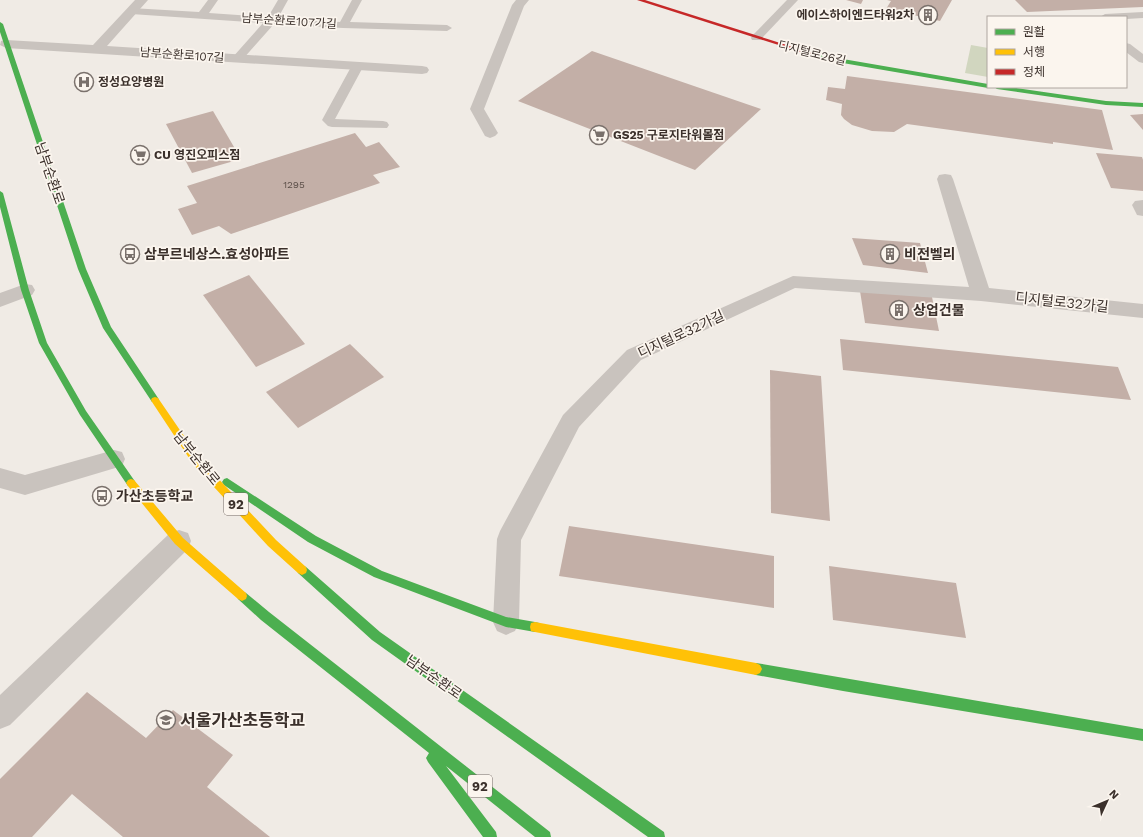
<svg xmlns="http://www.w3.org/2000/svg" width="1143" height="837" viewBox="0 0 1143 837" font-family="'Work Sans','Noto Sans KR',sans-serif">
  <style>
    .green { fill: #d1d6bf }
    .building { fill: #c3afa7 }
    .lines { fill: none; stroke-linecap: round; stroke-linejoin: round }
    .lane { fill: #c9c3be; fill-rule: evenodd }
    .street { fill: #c9c3be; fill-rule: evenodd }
    .fast { fill: #4caf50; fill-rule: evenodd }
    .slow { fill: #ffc107; fill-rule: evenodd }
    .jam { fill: #c62828; fill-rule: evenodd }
    .labels { text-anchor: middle; stroke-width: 3.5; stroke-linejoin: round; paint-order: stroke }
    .far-number-label { font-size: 10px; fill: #5d504a }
    .far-poi-label { font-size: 12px; font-weight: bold; fill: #3b302b; stroke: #fbf5ee; text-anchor: start }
    .far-street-label { font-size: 12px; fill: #3b302b; stroke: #fbf5ee }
    .shield { fill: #fbf5ee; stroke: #756b66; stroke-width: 1 }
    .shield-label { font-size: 13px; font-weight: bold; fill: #3b302b }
    .street-label { font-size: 14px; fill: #3b302b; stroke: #fbf5ee }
    .poi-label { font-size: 14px; font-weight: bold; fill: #3b302b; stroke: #fbf5ee; text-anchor: start }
    .near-poi-label { font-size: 17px; font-weight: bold; fill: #3b302b; stroke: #fbf5ee; text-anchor: start }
  </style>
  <rect width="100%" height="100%" fill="#f0ebe5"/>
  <!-- green -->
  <polygon class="green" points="971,45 988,48 988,77 965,73"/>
  <!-- building -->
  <g class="building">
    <polygon points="846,0 863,0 861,4"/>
    <polygon points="887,0 952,0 940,21 886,9 891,1"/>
    <polygon points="1015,0 1143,0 1143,7 1027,12"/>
    <polygon points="592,51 761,109 695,170 518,101"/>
    <polygon points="847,76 1102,110 1113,150 1053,142 1053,144 907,124 894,132 872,131 852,125 844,119 841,115 842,104 826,100 828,87 845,89"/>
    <polygon points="213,111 241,159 192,173 166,124"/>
    <polygon points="1143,114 1143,130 1130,115"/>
    <polygon points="355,133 366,147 379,142 400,167 373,175 380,183 231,234 219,226 192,235 178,209 197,203 187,186"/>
    <polygon points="1096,153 1142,157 1143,160 1143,191 1111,188"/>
    <polygon points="852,238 920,243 928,273 863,265"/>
    <polygon points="249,275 305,344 256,367 203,295"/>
    <polygon points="860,291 932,297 939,331 865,323"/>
    <polygon points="840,339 1118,367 1131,400 843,370"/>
    <polygon points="350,344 384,377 298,428 266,392"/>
    <polygon points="770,370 821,376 830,521 771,513"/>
    <polygon points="569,526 774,556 774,608 559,576"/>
    <polygon points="829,566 956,583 966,638 833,620"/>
    <polygon points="87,692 146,738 173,710 233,755 207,787 270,837 123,837 72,794 32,837 0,837 0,779"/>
  </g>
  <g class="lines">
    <!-- lane -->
    <g class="lane">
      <polygon points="208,0 218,0 209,13 268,17 278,0 288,0 278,18 340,22 352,0 362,0 350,22 447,25 452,28 447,31 343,28 274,24 242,60 234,60 232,58 263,23 131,14 126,11 131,8 199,12"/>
      <polygon points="787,0 798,0 760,40 752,40 751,38 752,36"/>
      <polygon points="1143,12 1143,18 1126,19 1126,17 1100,17 1105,14"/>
      <polygon points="1126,43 1130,44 1143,54 1143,63 1139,62 1126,52"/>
      <polygon points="357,64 361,65 363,67 335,119 383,121 387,122 389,125 387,128 332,127 328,126 322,120 351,67 353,65"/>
    </g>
    <!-- street -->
    <g class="street">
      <polygon points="135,0 148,0 107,46 422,66 427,67 429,70 427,73 422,74 6,48 0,45 1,41 6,40 93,45"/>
      <polygon points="516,0 529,0 524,6 484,109 498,133 495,136 490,138 485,136 470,109 512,5"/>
      <polygon points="945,174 951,175 953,179 989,288 1143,304 1143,318 981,301 795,288 641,360 579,427 521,540 519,622 515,631 506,635 497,631 493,622 497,539 500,531 563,415 627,350 793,276 969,287 937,179 939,175"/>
      <polygon points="1143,200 1143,216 1137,215 1132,205 1135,201"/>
      <polygon points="25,284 32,285 35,290 32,295 0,307 0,293"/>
      <polygon points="114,450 122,452 125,459 122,466 25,495 0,488 0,468 25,475"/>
      <polygon points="179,530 188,533 191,541 188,549 10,725 0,729 0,695 170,533"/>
    </g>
    <!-- fast -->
    <g class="fast">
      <polygon points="0,22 3,24 86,269 111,327 158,398 159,400 158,402 152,402 103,328 78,269 0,32"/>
      <polygon points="812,52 837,58 988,84 988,87 990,87 988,88 837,62 810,55 810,53"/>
      <polygon points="994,87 1009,87 1106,101 1143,103 1143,107 1106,105 997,89"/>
      <polygon points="0,191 3,193 29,290 47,343 86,411 134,480 136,483 134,486 131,487 128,486 80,415 39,343 21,290 0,207"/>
      <polygon points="227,478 316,536 382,571 506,617 535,622 539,623 540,627 539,631 535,632 506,627 374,577 308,542 224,485 222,482 224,479"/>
      <polygon points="302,565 306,567 380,632 664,832 665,837 648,837 372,640 298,573 297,570 298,567"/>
      <polygon points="242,591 246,593 269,612 550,832 551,837 535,837 446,766 496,832 497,837 483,837 428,762 426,758 429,753 261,620 238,599 237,596 238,593"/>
      <polygon points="756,663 1143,729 1143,741 843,691 756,675 752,673 750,669 752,665"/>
    </g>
    <!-- slow -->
    <g class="slow">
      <polygon points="155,397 158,398 199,458 276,540 306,567 307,570 306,573 302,575 298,573 268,546 193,464 152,402 151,400 152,398"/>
      <polygon points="131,479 134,480 183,538 246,593 247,596 246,599 242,601 238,599 175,544 128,486 126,483 128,480"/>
      <polygon points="535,622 756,663 760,665 762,669 760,673 756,675 535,632 531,631 530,627 531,623"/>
    </g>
    <!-- jam -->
    <polygon class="jam" points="637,0 645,0 815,54 810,55"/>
  </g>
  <!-- icons -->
  <defs>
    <symbol id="building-ring" viewBox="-11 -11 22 22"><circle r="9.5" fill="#fbf5ee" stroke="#7a716c" stroke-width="1.5"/><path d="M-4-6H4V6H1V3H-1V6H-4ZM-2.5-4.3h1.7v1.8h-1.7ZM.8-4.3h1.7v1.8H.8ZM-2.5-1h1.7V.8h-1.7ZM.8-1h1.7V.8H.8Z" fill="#7a716c"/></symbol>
    <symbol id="hospital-ring" viewBox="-11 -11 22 22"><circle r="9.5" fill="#fbf5ee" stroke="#7a716c" stroke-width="1.5"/><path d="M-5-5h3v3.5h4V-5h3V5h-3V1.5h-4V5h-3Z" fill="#7a716c"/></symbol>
    <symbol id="supermarket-ring" viewBox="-11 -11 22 22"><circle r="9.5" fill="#fbf5ee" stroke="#7a716c" stroke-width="1.5"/><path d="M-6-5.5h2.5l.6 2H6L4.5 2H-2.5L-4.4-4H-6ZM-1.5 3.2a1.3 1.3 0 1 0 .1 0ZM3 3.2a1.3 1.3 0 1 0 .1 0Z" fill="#7a716c"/></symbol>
    <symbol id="bus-ring" viewBox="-11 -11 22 22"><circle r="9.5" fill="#fbf5ee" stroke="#7a716c" stroke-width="1.5"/><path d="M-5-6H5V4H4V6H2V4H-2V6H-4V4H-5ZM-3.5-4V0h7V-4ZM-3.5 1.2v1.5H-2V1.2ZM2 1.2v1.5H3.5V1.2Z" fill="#7a716c"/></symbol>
    <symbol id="school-ring" viewBox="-11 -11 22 22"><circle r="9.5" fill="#fbf5ee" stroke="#7a716c" stroke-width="1.5"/><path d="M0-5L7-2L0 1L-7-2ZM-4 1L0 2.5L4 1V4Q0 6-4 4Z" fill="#7a716c"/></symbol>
  </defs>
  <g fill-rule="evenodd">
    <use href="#building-ring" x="917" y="4" width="22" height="22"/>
    <use href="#hospital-ring" x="73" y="71" width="22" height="22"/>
    <use href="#supermarket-ring" x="588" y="124" width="22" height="22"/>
    <use href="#supermarket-ring" x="129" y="144" width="22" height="22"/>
    <use href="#bus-ring" x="119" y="243" width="22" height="22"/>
    <use href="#building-ring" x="879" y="243" width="22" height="22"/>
    <use href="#building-ring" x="888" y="299" width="22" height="22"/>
    <use href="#bus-ring" x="91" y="485" width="22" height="22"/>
    <use href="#school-ring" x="155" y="709" width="22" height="22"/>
  </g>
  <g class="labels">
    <!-- far-number labels -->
    <g class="far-number-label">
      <text x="294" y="188">1295</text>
    </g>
    <!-- far-poi labels -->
    <g class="far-poi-label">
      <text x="914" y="19" text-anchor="end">에이스하이엔드타워2차</text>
      <text x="98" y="86">정성요양병원</text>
      <text x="613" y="139">GS25 구로지타워몰점</text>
      <text x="154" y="159">CU 영진오피스점</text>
    </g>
    <!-- far-street labels -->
    <g class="far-street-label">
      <text transform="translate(289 21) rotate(4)" y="4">남부순환로107가길</text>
      <text transform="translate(812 53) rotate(14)" y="4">디지털로26길</text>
      <text transform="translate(182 55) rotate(4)" y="4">남부순환로107길</text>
    </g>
    <!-- shield labels -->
    <g class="shield">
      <rect x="224" y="493" width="24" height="22" rx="3"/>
      <rect x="468" y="775" width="24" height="22" rx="3"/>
    </g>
    <g class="shield-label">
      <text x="236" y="509">92</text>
      <text x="480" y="791">92</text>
    </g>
    <!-- street labels -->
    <g class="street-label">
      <text transform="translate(50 173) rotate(71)" y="5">남부순환로</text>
      <text transform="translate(1062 302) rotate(6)" y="5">디지털로32가길</text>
      <text transform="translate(681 334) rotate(-25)" y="5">디지털로32가길</text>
      <text transform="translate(197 458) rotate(51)" y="5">남부순환로</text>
      <text transform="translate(434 677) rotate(35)" y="5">남부순환로</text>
    </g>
    <!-- poi labels -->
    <g class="poi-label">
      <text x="144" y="259">삼부르네상스.효성아파트</text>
      <text x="904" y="259">비전벨리</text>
      <text x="913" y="315">상업건물</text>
      <text x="116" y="501">가산초등학교</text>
    </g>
    <!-- near-poi labels -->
    <g class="near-poi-label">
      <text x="180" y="726">서울가산초등학교</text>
    </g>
  </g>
  <!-- legend -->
  <rect x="987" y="16" width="140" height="72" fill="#fbf5ee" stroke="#aea6a0"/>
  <rect x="995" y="29" width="20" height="6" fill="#4caf50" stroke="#aea6a0"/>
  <text x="1023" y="36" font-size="12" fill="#3b302b">원활</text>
  <rect x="995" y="49" width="20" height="6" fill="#ffc107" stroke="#aea6a0"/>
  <text x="1023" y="56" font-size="12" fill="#3b302b">서행</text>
  <rect x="995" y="69" width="20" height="6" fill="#c62828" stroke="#aea6a0"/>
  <text x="1023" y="76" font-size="12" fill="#3b302b">정체</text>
  <!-- north arrow -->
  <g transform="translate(1107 801) rotate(46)" stroke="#fbf5ee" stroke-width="3" paint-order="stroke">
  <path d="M0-3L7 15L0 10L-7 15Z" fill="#3b302b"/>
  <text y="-6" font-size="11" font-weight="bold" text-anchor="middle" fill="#3b302b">N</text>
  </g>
</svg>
